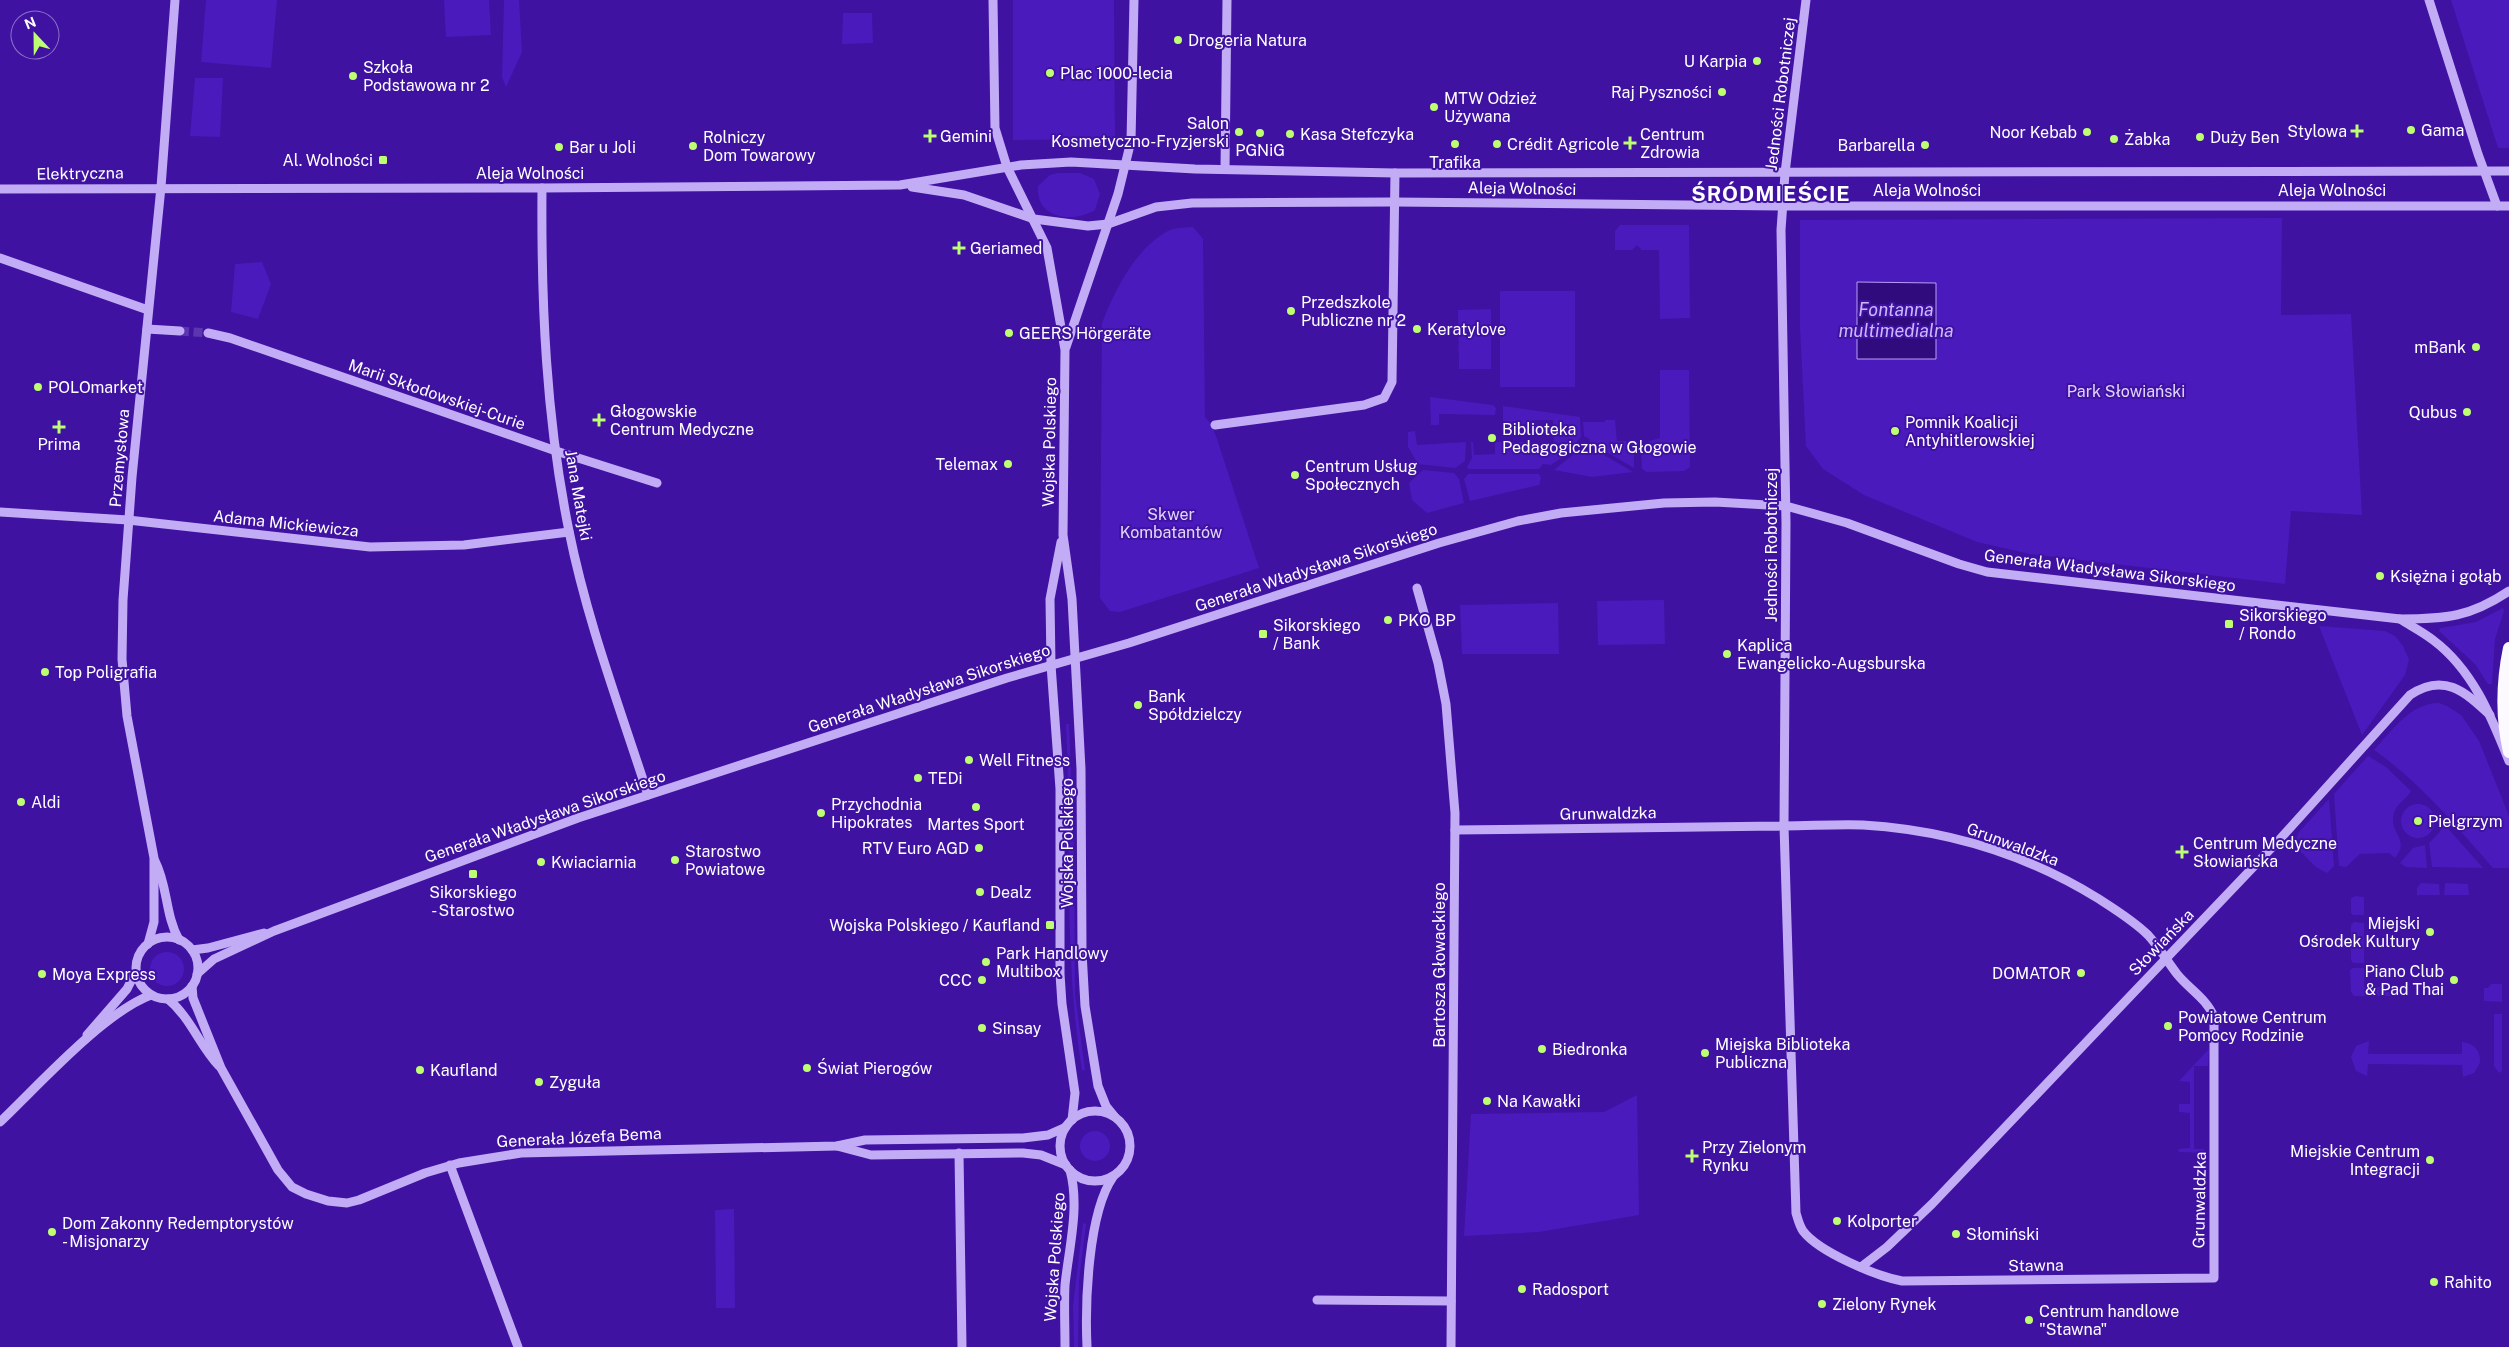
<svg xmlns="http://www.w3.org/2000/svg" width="2509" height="1347" viewBox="0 0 2509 1347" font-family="'Public Sans',sans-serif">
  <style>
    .green { fill: #4b1abc }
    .water { fill: #300b7e; stroke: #b89ef8 }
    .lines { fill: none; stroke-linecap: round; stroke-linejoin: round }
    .minor-tunnel { stroke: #5c36b0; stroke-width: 9; stroke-dasharray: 9 4.5; stroke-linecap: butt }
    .minor { stroke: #c2acf5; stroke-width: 9 }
    .major { stroke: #fcfaff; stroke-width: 12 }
    .poi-dot { fill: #bdff70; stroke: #3f12a2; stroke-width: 2 }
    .labels { text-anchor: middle; stroke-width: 4; stroke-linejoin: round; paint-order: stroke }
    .poi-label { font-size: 16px; fill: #fff; stroke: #3f12a2; text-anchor: start }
    .street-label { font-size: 16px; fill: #fff; stroke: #3f12a2 }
    .park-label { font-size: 16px; fill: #e1d5fe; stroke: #3f12a2 }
    .water-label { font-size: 18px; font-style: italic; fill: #ccb9fb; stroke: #3f12a2 }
    .district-label { font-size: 21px; font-weight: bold; letter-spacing: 1px; fill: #fff; stroke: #3f12a2 }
  </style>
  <rect width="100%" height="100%" fill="#3f12a2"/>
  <!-- green -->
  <g class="green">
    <polygon points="206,0 277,0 271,68 201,62"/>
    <polygon points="444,0 489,0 491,35 446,37"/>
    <polygon points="504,0 519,0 522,52 506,87 502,77"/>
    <polygon points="1013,0 1114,0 1115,139 1013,140"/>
    <polygon points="2451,0 2509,0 2509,148 2498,148"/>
    <polygon points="843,13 872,13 873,43 842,44"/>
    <polygon points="195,78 223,78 220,137 190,136"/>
    <path d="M1058 173H1080L1094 179 1100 194 1095 210C1072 224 1035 218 1038 186L1050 175Z"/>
    <polygon points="2282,218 2281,315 2351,314 2362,515 2291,511 2285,584 2030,554 1977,542 1864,495 1823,469 1806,446 1800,328 1800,220"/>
    <polygon points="1620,225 1689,225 1690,318 1660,319 1659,250 1642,250 1637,245 1632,250 1615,250 1615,231"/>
    <path d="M1193 227 1203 239 1205 417 1211 424 1217 439 1259 568 1120 612 1110 611 1100 598 1102 323C1115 290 1134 251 1166 232 1174 227 1184 228 1193 227Z"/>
    <polygon points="262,262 271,284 258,319 231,312 235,264"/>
    <rect x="1500" y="291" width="75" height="96"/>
    <polygon points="1491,309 1491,369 1459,369 1458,310"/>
    <polygon points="1660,370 1689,370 1690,467 1684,471 1647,472 1642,469 1641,448 1645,448 1649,441 1660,438"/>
    <polygon points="1430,397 1493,405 1496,408 1495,415 1439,414 1439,425 1431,425"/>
    <polygon points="1503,406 1580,417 1581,437 1577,441 1577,447 1551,465 1543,464 1539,469 1468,469 1467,467 1472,458 1471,442 1473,442 1474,455 1495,454 1495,442 1531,442 1532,448 1554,448 1553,420 1532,420 1531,425 1503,422"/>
    <polygon points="1605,420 1615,420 1617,441 1626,441 1630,448 1634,448 1634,468 1591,443 1588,438 1584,436 1583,422 1605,422"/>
    <polygon points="1415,431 1417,445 1466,442 1465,461 1455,468 1418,464 1408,447 1408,432"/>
    <polygon points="1590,447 1594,449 1633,472 1592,477 1554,470 1579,450 1584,452"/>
    <polygon points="1423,470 1454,473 1459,479 1464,503 1427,513 1412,500 1409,483"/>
    <polygon points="1468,474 1539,474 1541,478 1539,485 1470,501 1464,479"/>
    <polygon points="1664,600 1665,644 1598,645 1597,601"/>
    <polygon points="1558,603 1559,654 1462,654 1460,605"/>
    <polygon points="2503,608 2504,611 2495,639 2492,684 2488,684 2475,664 2439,631 2440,628 2476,622"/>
    <polygon points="2319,626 2385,631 2395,636 2403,646 2409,660 2405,675 2362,735"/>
    <path d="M2439 703 2447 706 2461 715 2479 741 2509 816V868H2493C2456 826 2420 782 2374 750 2392 731 2410 703 2439 703Z"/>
    <path d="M1066 724H1069L1074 848 1075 994 1085 1070H1082C1063 956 1072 839 1066 724Z"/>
    <path d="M2368 756 2386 767 2411 791C2406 800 2397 803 2394 813 2388 834 2411 838 2395 858L2389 853 2360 854 2346 867 2339 866 2334 794Z"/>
    <polygon points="2329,799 2334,866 2327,873 2316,867 2298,849 2295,842 2299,832"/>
    <circle cx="2418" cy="821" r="17"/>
    <polygon points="2444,824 2483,868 2432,867 2429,843 2439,833"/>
    <polygon points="2425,845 2427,868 2406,867 2400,863 2413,848"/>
    <polygon points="2421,883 2439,884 2440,895 2417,895 2417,888"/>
    <polygon points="2445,883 2468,884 2469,895 2444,895"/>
    <polygon points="2356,896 2364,897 2364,915 2353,915 2351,913 2351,898"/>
    <polygon points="2354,922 2364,923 2364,963 2353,963 2351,960 2351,925"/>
    <circle cx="167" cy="969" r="17"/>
    <polygon points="2353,968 2364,968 2364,987 2408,987 2407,996 2354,996 2351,992 2350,970"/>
    <polygon points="2491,984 2502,984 2502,1002 2484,1001 2484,988 2488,988"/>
    <polygon points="2494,1014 2502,1014 2502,1071 2499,1073 2494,1066"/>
    <path d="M2369 1041 2368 1054H2462V1042C2474 1043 2481 1051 2480 1063L2474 1073 2463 1077 2462 1065 2368 1064 2367 1076 2356 1071 2351 1057 2356 1046Z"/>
    <polygon points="2209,1049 2208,1066 2194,1066 2194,1149 2204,1149 2204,1153 2179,1152 2178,1149 2190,1148 2190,1113 2179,1112 2179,1104 2190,1104 2190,1082 2179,1081"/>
    <polygon points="1637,1095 1639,1215 1539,1232 1464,1236 1471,1114 1604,1112"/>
    <circle cx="1095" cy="1146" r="15"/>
    <polygon points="734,1209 735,1308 716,1308 715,1210"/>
    <polygon points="1083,1223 1086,1224 1079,1281 1078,1347 1074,1347 1073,1306"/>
  </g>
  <!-- water -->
  <polygon class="water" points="1857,282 1936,283 1936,359 1857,359"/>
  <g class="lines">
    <!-- minor-tunnel -->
    <polyline class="minor-tunnel" points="180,331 208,333"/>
    <!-- minor -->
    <g class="minor">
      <polyline points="993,0 995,128 1007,167 1047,248 1065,350 1063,535 1072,599 1081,769 1082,952 1085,1006 1098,1086 1106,1106 1115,1117"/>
      <polyline points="2429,0 2478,154 2497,206"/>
      <polyline points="1225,169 1227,0"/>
      <polyline points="912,187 964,195 1034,219 1088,226 1108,224 1156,207 1192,203 1394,202 1783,206 2509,206"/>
      <path d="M542 188C541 303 546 419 569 531 587 621 620 708 648 795"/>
      <polyline points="0,189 542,188 900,185 1021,165 1071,162 1195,169 1395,173 2509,171"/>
      <polyline points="0,258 148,310"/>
      <polyline points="147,329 180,331"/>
      <polyline points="208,333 230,338 556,451 657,483"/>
      <polyline points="1066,347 1118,194 1131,141 1134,0"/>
      <polyline points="1215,425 1364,405 1384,398 1392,382 1395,173"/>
      <polyline points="0,512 128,520 370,547 464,545 569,532"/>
      <polyline points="1061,542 1050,599 1051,665 1060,789 1060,974 1062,1004 1075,1093 1072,1120"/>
      <polyline points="1417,588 1438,663 1446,704 1455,813 1451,1347"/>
      <path d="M2400 619C2411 626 2423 632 2433 640 2473 670 2491 716 2509 761"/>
      <path d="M1455 830 1784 826C1810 826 1837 824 1863 825 1947 830 2028 855 2099 899 2116 910 2134 921 2148 935 2159 947 2167 961 2177 974 2189 989 2207 999 2214 1017V1278L1902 1281C1876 1276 1819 1252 1803 1231 1799 1225 1798 1219 1796 1213L1784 826 1786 523 1781 230 1785 173 1806 0"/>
      <path d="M155 861C168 886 165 915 179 940"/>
      <circle cx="167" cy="968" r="31"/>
      <polyline points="148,944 154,922 154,858 127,716 122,659 123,600 132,477 161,187 175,0"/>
      <polyline points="192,950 208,948 264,933"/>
      <path d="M197 974 214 959 274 931 578 818 1007 678 1129 643 1439 543 1518 521 1561 513 1664 503 1715 502 1786 506 1847 523 1959 564 1987 572 2400 619C2446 619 2470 617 2509 591"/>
      <polyline points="192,986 193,998 221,1068 278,1170 292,1187 306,1194 328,1201 347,1203 359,1200 425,1173 459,1163 521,1153 837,1146 865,1140 1023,1138 1048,1135 1066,1127"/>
      <path d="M168 999C190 1017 200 1046 219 1066"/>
      <polyline points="87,1035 127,989 136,971"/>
      <circle cx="1095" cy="1146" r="35"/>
      <path d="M0 1122C39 1085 103 1013 151 995"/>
      <polyline points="837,1146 871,1155 1023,1153 1041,1155 1066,1165"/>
      <polyline points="959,1153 962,1347"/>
      <polyline points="450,1165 518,1347"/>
      <path d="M1861 1267 1887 1247 1932 1204 2280 839 2410 695C2444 672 2465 692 2490 715"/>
      <polyline points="1317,1300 1451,1301"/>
      <path d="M1065 1347C1065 1326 1064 1305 1065 1285 1069 1247 1080 1207 1070 1170"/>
      <path d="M1087 1347C1085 1303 1088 1213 1113 1177"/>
    </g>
    <!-- major -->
    <path class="major" d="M2509 648C2502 682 2501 717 2509 752"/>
  </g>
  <!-- markers -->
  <g class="poi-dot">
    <circle cx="1178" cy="40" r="5"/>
    <circle cx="1757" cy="61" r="5"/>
    <circle cx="1050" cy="73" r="5"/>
    <circle cx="353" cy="76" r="5"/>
    <circle cx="1722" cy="92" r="5"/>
    <circle cx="1434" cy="107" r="5"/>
    <circle cx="2411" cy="130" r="5"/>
    <path d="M2354.5 123.5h5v5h5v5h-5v5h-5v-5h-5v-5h5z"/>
    <circle cx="1239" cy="132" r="5"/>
    <circle cx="2087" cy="132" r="5"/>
    <circle cx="1260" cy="133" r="5"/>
    <circle cx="1290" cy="134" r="5"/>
    <path d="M927.5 128.5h5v5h5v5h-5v5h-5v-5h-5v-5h5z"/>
    <circle cx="2200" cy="137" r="5"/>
    <circle cx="2114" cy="139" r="5"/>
    <path d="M1627.5 135.5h5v5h5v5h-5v5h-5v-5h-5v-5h5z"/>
    <circle cx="1455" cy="144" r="5"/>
    <circle cx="1497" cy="144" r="5"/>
    <circle cx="1925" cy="145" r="5"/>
    <circle cx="693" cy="146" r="5"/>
    <circle cx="559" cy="147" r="5"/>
    <rect x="378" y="155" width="10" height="10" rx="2.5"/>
    <path d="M956.5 240.5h5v5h5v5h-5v5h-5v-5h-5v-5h5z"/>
    <circle cx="1291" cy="311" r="5"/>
    <circle cx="1417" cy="329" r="5"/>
    <circle cx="1009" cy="333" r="5"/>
    <circle cx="2476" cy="347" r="5"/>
    <circle cx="38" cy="387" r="5"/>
    <circle cx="2467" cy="412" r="5"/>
    <path d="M596.5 412.5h5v5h5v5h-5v5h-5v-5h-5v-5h5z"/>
    <path d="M56.5 419.5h5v5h5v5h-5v5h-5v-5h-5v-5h5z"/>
    <circle cx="1895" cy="431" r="5"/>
    <circle cx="1492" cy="438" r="5"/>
    <circle cx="1008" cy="464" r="5"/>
    <circle cx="1295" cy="475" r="5"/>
    <circle cx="2380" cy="576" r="5"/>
    <circle cx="1388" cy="620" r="5"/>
    <rect x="2224" y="619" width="10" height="10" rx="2.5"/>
    <rect x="1258" y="629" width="10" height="10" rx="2.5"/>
    <circle cx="1727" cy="654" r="5"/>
    <circle cx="45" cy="672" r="5"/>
    <circle cx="1138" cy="705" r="5"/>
    <circle cx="969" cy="760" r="5"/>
    <circle cx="918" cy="778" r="5"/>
    <circle cx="21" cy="802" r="5"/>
    <circle cx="976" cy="807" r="5"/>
    <circle cx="821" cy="813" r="5"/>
    <circle cx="2418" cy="821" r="5"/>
    <circle cx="979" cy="848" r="5"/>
    <path d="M2179.5 844.5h5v5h5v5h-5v5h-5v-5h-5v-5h5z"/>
    <circle cx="675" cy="860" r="5"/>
    <circle cx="541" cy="862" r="5"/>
    <rect x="468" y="869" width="10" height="10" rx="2.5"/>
    <circle cx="980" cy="892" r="5"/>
    <rect x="1045" y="920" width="10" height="10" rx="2.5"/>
    <circle cx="2430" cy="932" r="5"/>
    <circle cx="986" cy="962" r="5"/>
    <circle cx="2081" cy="973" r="5"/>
    <circle cx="42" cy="974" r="5"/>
    <circle cx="982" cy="980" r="5"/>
    <circle cx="2454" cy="980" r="5"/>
    <circle cx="2168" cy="1026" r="5"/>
    <circle cx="982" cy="1028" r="5"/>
    <circle cx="1542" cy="1049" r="5"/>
    <circle cx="1705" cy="1053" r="5"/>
    <circle cx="807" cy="1068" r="5"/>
    <circle cx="420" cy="1070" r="5"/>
    <circle cx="539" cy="1082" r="5"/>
    <circle cx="1487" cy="1101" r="5"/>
    <path d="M1689.5 1148.5h5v5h5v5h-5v5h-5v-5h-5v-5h5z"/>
    <circle cx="2430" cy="1160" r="5"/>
    <circle cx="1837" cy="1221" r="5"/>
    <circle cx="52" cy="1232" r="5"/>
    <circle cx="1956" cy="1234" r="5"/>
    <circle cx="2434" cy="1282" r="5"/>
    <circle cx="1522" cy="1289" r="5"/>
    <circle cx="1822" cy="1304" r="5"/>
    <circle cx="2029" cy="1320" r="5"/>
  </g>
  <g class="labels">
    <!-- poi labels -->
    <g class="poi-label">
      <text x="1188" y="46">Drogeria Natura</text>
      <text x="1747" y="67" text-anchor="end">U Karpia</text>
      <text x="363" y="73">Szkoła<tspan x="363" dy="18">Podstawowa nr 2</tspan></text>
      <text x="1060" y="79">Plac 1000-lecia</text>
      <text x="1712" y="98" text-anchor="end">Raj Pyszności</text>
      <text x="1444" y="104">MTW Odzież<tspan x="1444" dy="18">Używana</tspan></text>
      <text x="1229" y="129" text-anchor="end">Salon<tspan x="1229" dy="18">Kosmetyczno-Fryzjerski</tspan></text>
      <text x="2421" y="136">Gama</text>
      <text x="2347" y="137" text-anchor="end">Stylowa</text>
      <text x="2077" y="138" text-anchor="end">Noor Kebab</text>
      <text x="1300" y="140">Kasa Stefczyka</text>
      <text x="1640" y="140">Centrum<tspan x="1640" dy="18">Zdrowia</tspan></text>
      <text x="940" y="142">Gemini</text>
      <text x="703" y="143">Rolniczy<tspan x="703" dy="18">Dom Towarowy</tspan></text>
      <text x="2210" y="143">Duży Ben</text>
      <text x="2124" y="145">Żabka</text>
      <text x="1507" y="150">Crédit Agricole</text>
      <text x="1915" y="151" text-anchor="end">Barbarella</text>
      <text x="569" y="153">Bar u Joli</text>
      <text x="1260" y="156" text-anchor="middle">PGNiG</text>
      <text x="373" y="166" text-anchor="end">Al. Wolności</text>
      <text x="1455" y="168" text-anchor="middle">Trafika</text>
      <text x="970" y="254">Geriamed</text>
      <text x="1301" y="308">Przedszkole<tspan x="1301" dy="18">Publiczne nr 2</tspan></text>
      <text x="1427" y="335">Keratylove</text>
      <text x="1019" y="339">GEERS Hörgeräte</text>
      <text x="2466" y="353" text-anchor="end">mBank</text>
      <text x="48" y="393">POLOmarket</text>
      <text x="610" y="417">Głogowskie<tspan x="610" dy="18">Centrum Medyczne</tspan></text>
      <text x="2457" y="418" text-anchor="end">Qubus</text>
      <text x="1905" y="428">Pomnik Koalicji<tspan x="1905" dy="18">Antyhitlerowskiej</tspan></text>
      <text x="1502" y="435">Biblioteka<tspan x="1502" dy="18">Pedagogiczna w Głogowie</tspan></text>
      <text x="59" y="450" text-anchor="middle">Prima</text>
      <text x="998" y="470" text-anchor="end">Telemax</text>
      <text x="1305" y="472">Centrum Usług<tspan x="1305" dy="18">Społecznych</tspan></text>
      <text x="2390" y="582">Księżna i gołąb</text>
      <text x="2239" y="621">Sikorskiego<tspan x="2239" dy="18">/ Rondo</tspan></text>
      <text x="1398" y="626">PKO BP</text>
      <text x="1273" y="631">Sikorskiego<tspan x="1273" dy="18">/ Bank</tspan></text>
      <text x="1737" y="651">Kaplica<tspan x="1737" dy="18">Ewangelicko-Augsburska</tspan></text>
      <text x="55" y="678">Top Poligrafia</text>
      <text x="1148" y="702">Bank<tspan x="1148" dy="18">Spółdzielczy</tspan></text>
      <text x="979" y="766">Well Fitness</text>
      <text x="928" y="784">TEDi</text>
      <text x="31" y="808">Aldi</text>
      <text x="831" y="810">Przychodnia<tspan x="831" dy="18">Hipokrates</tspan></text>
      <text x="2428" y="827">Pielgrzym</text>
      <text x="976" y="830" text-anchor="middle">Martes Sport</text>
      <text x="2193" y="849">Centrum Medyczne<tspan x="2193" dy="18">Słowiańska</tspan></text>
      <text x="969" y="854" text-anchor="end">RTV Euro AGD</text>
      <text x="685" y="857">Starostwo<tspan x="685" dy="18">Powiatowe</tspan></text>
      <text x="551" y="868">Kwiaciarnia</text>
      <text x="473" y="898" text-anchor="middle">Sikorskiego<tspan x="473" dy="18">- Starostwo</tspan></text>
      <text x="990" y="898">Dealz</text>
      <text x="2420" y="929" text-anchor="end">Miejski<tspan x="2420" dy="18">Ośrodek Kultury</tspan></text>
      <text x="1040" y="931" text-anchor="end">Wojska Polskiego / Kaufland</text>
      <text x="996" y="959">Park Handlowy<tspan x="996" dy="18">Multibox</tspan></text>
      <text x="2444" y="977" text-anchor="end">Piano Club<tspan x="2444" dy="18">&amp; Pad Thai</tspan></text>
      <text x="2071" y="979" text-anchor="end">DOMATOR</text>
      <text x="52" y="980">Moya Express</text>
      <text x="972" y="986" text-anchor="end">CCC</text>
      <text x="2178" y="1023">Powiatowe Centrum<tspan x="2178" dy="18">Pomocy Rodzinie</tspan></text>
      <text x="992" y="1034">Sinsay</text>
      <text x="1715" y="1050">Miejska Biblioteka<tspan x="1715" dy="18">Publiczna</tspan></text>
      <text x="1552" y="1055">Biedronka</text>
      <text x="817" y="1074">Świat Pierogów</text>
      <text x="430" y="1076">Kaufland</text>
      <text x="549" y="1088">Zyguła</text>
      <text x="1497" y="1107">Na Kawałki</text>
      <text x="1702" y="1153">Przy Zielonym<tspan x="1702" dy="18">Rynku</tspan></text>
      <text x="2420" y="1157" text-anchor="end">Miejskie Centrum<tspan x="2420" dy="18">Integracji</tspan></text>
      <text x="1847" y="1227">Kolporter</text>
      <text x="62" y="1229">Dom Zakonny Redemptorystów<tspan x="62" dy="18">- Misjonarzy</tspan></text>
      <text x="1966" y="1240">Słomiński</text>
      <text x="2444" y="1288">Rahito</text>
      <text x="1532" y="1295">Radosport</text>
      <text x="1832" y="1310">Zielony Rynek</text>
      <text x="2039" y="1317">Centrum handlowe<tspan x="2039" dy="18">"Stawna"</tspan></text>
    </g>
    <!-- street labels -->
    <g class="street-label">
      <text transform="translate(1780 94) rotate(-83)" y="6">Jedności Robotniczej</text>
      <text transform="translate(80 173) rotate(-1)" y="6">Elektryczna</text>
      <text x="530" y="179">Aleja Wolności</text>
      <text transform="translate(1522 188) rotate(1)" y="6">Aleja Wolności</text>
      <text x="1927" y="196">Aleja Wolności</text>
      <text x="2332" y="196">Aleja Wolności</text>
      <text transform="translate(437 394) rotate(19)" y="6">Marii Skłodowskiej-Curie</text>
      <text transform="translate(1049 442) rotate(-89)" y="6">Wojska Polskiego</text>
      <text transform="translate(119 458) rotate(-85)" y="6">Przemysłowa</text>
      <text transform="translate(579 495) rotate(80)" y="6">Jana Matejki</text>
      <text transform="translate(286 523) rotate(6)" y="6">Adama Mickiewicza</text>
      <text transform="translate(1771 545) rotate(-90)" y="6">Jedności Robotniczej</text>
      <text transform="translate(1316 567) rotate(-18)" y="6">Generała Władysława Sikorskiego</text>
      <text transform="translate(2110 570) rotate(7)" y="6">Generała Władysława Sikorskiego</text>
      <text transform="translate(929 688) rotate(-18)" y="6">Generała Władysława Sikorskiego</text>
      <text transform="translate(1608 813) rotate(-1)" y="6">Grunwaldzka</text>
      <text transform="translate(545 816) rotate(-19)" y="6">Generała Władysława Sikorskiego</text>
      <text transform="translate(1067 843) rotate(-90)" y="6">Wojska Polskiego</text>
      <text transform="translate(2013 844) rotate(20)" y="6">Grunwaldzka</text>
      <text transform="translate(2161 942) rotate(-46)" y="6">Słowiańska</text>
      <text transform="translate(1439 965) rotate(-90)" y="6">Bartosza Głowackiego</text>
      <text transform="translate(579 1137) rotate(-3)" y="6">Generała Józefa Bema</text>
      <text transform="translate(2199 1200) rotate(-89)" y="6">Grunwaldzka</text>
      <text transform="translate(1054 1257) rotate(-86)" y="6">Wojska Polskiego</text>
      <text transform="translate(2036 1265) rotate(-1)" y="6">Stawna</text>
    </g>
    <!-- park labels -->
    <g class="park-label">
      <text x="2126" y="397">Park Słowiański</text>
      <text x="1171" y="520">Skwer<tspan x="1171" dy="18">Kombatantów</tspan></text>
    </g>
    <!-- water labels -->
    <g class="water-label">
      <text x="1896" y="316">Fontanna<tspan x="1896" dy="21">multimedialna</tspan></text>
    </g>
    <!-- district labels -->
    <g class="district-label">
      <text x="1771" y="201">ŚRÓDMIEŚCIE</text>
    </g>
  </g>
  <!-- north arrow -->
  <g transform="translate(35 35) rotate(338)"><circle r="24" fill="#3f12a2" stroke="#8c71c7"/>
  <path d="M0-4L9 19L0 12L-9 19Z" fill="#bdff70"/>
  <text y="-8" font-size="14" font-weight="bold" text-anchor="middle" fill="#ffffff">N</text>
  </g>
</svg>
